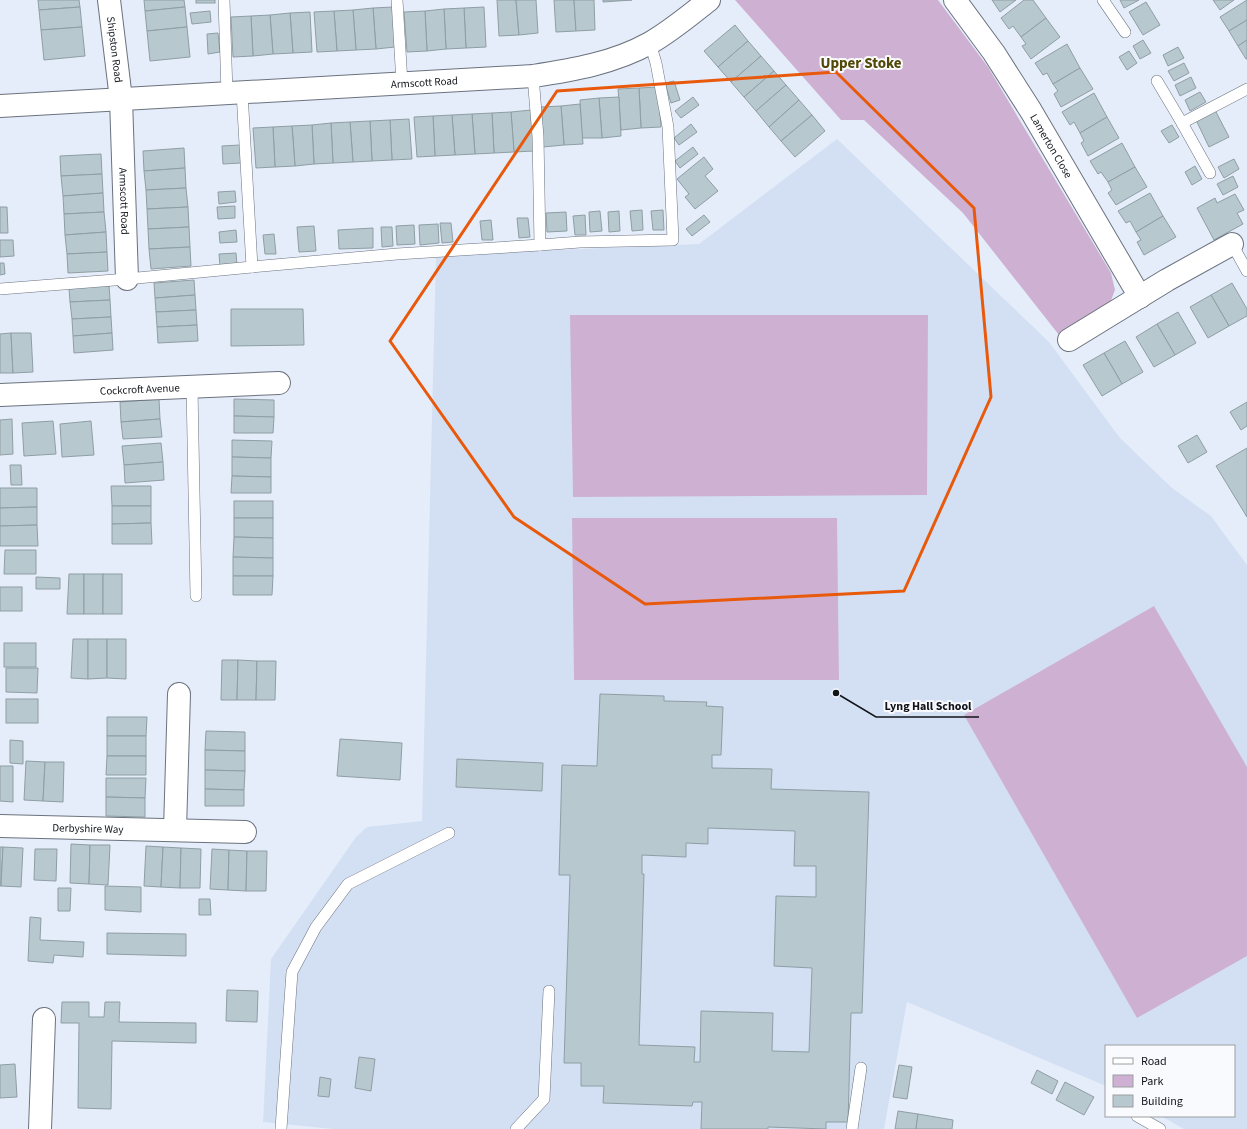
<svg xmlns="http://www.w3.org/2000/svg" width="1247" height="1129" viewBox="0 0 1247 1129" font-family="'Source Sans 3',sans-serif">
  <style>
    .built { fill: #d3e0f3 }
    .green { fill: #ceb1d2 }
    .building { fill: #b8c8cf; stroke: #8f9ea5; fill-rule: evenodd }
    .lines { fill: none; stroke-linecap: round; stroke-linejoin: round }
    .service-casing { stroke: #6b727e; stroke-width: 12 }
    .minor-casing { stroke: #6b727e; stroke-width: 24 }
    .service { stroke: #fff; stroke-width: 11 }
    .minor { stroke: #fff; stroke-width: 22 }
    .marked { fill: none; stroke: #e8590c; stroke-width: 3; stroke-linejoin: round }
    .labels { text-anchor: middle; stroke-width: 4; stroke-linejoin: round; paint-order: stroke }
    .street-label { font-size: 11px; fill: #111419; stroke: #f8fafd }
    .district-label { font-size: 15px; font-weight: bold; fill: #524704; stroke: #f8fafd }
    .leader { fill: none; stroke: #111419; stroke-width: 1.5 }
    .callout-dot { fill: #111419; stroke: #f8fafd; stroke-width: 1.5 }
    .callout-label { font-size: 12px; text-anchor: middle; font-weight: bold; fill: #111419; stroke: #f8fafd; stroke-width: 4; stroke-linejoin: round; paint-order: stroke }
  </style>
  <rect width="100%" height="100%" fill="#e5edfa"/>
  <!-- built -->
  <polygon class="built" points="837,139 1049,342 1120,438 1172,488 1211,516 1247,565 1247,1129 1184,1129 1161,1116 1234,1116 1234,1046 1106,1046 1106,1086 907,1002 884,1129 333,1129 263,1122 271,959 356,837 367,827 422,821 436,255 699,244"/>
  <!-- green -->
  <g class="green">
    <polygon points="735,0 938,0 988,67 1111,273 1115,290 1110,303 1059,335 963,213 864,120 841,120"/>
    <polygon points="570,315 928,315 927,495 573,497"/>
    <polygon points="572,518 837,518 839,680 574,680"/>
    <polygon points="1154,606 1247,767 1247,956 1137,1018 964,715"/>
  </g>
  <!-- building -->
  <g class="building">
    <polygon points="38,0 79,0 80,7 39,10"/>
    <polygon points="144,0 184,0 185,7 145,11"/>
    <rect x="196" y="0" width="19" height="3"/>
    <polygon points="497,0 516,0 519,35 499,36"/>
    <polygon points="516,0 536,0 538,33 519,35"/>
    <polygon points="554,0 574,0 576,31 556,32"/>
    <polygon points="574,0 594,0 595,30 576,31"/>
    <polygon points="603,0 632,0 603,2"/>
    <polygon points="992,0 1016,0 1000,12"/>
    <polygon points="1024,0 1033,0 1046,18 1021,37 1013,26 1009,29 1001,18"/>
    <polygon points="1120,0 1139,0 1124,8"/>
    <polygon points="1213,0 1234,0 1220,10"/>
    <polygon points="1247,0 1247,20 1229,31 1220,17"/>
    <polygon points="1146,2 1160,25 1143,35 1129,12"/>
    <polygon points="80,7 82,27 41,30 39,10"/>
    <polygon points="185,7 187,27 147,31 145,11"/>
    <polygon points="393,7 395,47 376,49 373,8"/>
    <polygon points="484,7 486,47 466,48 464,8"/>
    <polygon points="373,8 376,49 356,50 353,10"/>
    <polygon points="464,8 466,48 446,49 444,9"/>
    <polygon points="444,9 446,49 427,51 425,11"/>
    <polygon points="353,10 356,50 337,51 334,11"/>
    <polygon points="210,11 211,22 192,24 190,13"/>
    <polygon points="334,11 337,51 317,52 314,12"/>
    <polygon points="425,11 427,51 407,52 404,12"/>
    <polygon points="310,12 312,52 293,53 290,13"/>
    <polygon points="290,13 293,53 273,54 270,15"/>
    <polygon points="270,15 273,54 253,56 251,16"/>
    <polygon points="251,16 253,56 233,57 231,17"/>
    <polygon points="1046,18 1060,37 1031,59 1022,46 1026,44 1021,37"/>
    <polygon points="1247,20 1247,40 1238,46 1229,31"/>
    <polygon points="735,25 748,41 718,67 704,51"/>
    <polygon points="82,27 85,56 44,60 41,30"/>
    <polygon points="187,27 190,57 150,61 147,31"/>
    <polygon points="218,33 220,52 208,54 207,34"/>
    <polygon points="1143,40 1151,53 1140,59 1133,46"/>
    <polygon points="1247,40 1247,59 1246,59 1238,46"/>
    <polygon points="748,41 761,56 731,82 718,67"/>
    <polygon points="1067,44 1080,68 1053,84 1047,73 1043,75 1035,63"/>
    <polygon points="1178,47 1184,58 1168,66 1163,55"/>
    <polygon points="1129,51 1137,63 1127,70 1119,57"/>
    <polygon points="761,56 774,71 744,97 731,82"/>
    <polygon points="1184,63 1189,73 1174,81 1168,71"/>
    <polygon points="1080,68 1093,89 1061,107 1054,94 1058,91 1053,84"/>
    <polygon points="774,71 786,85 756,111 744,97"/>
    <polygon points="1191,77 1196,88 1180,96 1175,85"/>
    <polygon points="674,81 680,100 671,103 665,83"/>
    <polygon points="786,85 799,100 769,127 756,111"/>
    <polygon points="658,87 661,127 641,128 639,88"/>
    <polygon points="639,88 641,128 621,130 618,89"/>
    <polygon points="1200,92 1206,102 1190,111 1185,100"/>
    <polygon points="1094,93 1107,117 1080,133 1074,122 1070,125 1062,112"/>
    <polygon points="619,97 621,136 602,138 599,98"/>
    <polygon points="693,97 699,105 681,118 675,111"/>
    <polygon points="599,98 602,138 582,138 580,100"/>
    <polygon points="799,100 812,115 781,141 769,127"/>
    <polygon points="580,104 583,144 564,145 561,106"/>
    <polygon points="561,106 564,145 543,147 541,107"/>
    <polygon points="531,110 534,151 514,152 511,112"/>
    <polygon points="1215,110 1229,137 1209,147 1196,120"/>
    <polygon points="511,112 514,152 494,153 492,113"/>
    <polygon points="492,113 494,153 475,154 472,114"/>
    <polygon points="472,114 475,154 455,155 452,115"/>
    <polygon points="452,115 455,155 435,156 433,116"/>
    <polygon points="812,115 825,131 795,157 781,141"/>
    <polygon points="433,116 435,156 417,157 414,117"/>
    <polygon points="1107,117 1119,138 1088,156 1081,143 1084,141 1080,133"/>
    <polygon points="409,119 412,159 392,160 390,120"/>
    <polygon points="390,120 392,160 372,161 370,121"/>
    <polygon points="370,121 372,161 353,162 350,122"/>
    <polygon points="350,122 353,162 333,163 331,123"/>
    <polygon points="331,123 333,163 314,164 312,125"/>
    <polygon points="691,124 697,132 679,145 674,138"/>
    <polygon points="312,125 314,164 295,166 292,126"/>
    <polygon points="1172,125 1179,137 1169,143 1161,131"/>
    <polygon points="292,126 295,166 275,167 273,127"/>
    <polygon points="273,127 275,167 256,168 253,128"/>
    <polygon points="1122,143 1135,167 1108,182 1101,172 1098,174 1090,161"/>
    <polygon points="240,145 241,163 223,164 222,146"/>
    <polygon points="693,147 698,154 680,168 675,161"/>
    <polygon points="184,148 185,168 144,171 143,151"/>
    <polygon points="101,154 102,174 61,176 60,156"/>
    <polygon points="704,157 713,169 705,176 718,191 695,209 685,197 689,194 677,179"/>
    <polygon points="1234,159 1239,169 1224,178 1218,167"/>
    <polygon points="1195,166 1202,179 1192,185 1185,172"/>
    <polygon points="1135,167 1147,187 1116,205 1108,193 1112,190 1108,182"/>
    <polygon points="185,168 186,188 146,190 144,171"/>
    <polygon points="102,174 103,193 63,196 61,176"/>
    <polygon points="1233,176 1238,187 1223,195 1217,184"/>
    <polygon points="186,188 188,207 147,209 146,190"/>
    <polygon points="235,191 236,202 219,204 218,192"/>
    <polygon points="103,193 104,212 64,214 63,196"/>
    <polygon points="1150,193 1163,216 1136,232 1130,221 1126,223 1118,211"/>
    <polygon points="1235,194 1244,210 1237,213 1243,224 1214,240 1197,208 1215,198 1217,203"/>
    <polygon points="235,206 235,218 218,219 217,207"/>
    <polygon points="0,207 7,207 8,233 0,233"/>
    <polygon points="188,207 189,227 148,229 147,209"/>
    <polygon points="642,210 643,230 632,231 630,211"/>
    <polygon points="663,210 664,230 653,230 651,211"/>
    <polygon points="600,211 602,231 590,232 589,212"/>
    <polygon points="619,211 620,231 609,232 608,212"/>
    <polygon points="104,212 106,232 65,235 64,214"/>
    <polygon points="566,212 567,231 547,232 546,213"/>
    <polygon points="585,215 586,235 575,235 573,216"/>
    <polygon points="704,215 710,222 692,236 686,229"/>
    <polygon points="1163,216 1176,237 1144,255 1137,242 1141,240 1136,232"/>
    <polygon points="517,218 528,218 530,237 519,238"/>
    <polygon points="491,220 493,240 482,240 480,221"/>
    <polygon points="440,223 451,223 453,242 442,243"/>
    <polygon points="438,224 439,243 420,245 419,225"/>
    <polygon points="414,225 415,244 397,245 396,226"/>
    <polygon points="314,226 316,251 299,252 297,227"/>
    <polygon points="189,227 190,247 149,249 148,229"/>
    <polygon points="381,227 392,227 393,246 382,247"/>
    <polygon points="373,228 373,248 339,249 338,230"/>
    <polygon points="236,230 237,242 220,243 219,232"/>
    <polygon points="106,232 107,252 67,254 65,235"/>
    <polygon points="274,234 276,254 265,254 263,235"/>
    <polygon points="0,240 13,240 14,256 0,257"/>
    <polygon points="190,247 191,266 151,269 149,249"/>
    <polygon points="107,252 108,271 68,273 67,254"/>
    <polygon points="236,253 237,265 220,266 219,254"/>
    <polygon points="0,263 4,263 5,274 0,275"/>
    <polygon points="194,280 195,295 155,298 154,283"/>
    <polygon points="1232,283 1247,309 1247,316 1229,326 1211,295"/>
    <polygon points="109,285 110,300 70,302 69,288"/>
    <polygon points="195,295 196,310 156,312 155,298"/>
    <polygon points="1211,295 1229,326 1208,338 1190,307"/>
    <polygon points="110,300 111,317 72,319 70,302"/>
    <polygon points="231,309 303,309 304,345 231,346"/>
    <polygon points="196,310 197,325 157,327 156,312"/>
    <polygon points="1178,312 1196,343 1175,355 1157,324"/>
    <polygon points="111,317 112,333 73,336 72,319"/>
    <polygon points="1157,324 1175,355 1154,367 1136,337"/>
    <polygon points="197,325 198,341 158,343 157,327"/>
    <polygon points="11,333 13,373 0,373 0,334"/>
    <polygon points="11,333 31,333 33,372 13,373"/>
    <polygon points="112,333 113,350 74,353 73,336"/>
    <polygon points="1125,341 1143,372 1122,384 1104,353"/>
    <polygon points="1104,353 1122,384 1102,396 1083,365"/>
    <polygon points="159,399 160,419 121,422 120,402"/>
    <polygon points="234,399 274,400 274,417 234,416"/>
    <polygon points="1247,402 1247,426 1241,430 1230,412"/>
    <polygon points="234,416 274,417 273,433 234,433"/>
    <polygon points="12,419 13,454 0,455 0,420"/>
    <polygon points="160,419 162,437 123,439 121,422"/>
    <polygon points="53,421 56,454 24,456 22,423"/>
    <polygon points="91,421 94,455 62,457 60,424"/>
    <polygon points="1197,435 1207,452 1188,463 1178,446"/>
    <polygon points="232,440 272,441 271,458 232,457"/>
    <polygon points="161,443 163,462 124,465 122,446"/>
    <polygon points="1247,448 1247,517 1216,466"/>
    <polygon points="232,457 271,458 271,477 232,476"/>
    <polygon points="163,462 164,480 125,483 124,465"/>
    <polygon points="10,465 21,465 22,485 11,485"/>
    <polygon points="232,476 271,477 271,493 231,493"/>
    <polygon points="111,486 151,486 151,506 112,506"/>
    <polygon points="0,488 37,488 37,507 0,508"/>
    <rect x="234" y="501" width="39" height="17"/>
    <polygon points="112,506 151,506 151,523 112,524"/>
    <polygon points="37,507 37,525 0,526 0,508"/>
    <polygon points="234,518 273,518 273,538 234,537"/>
    <polygon points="151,523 152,544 112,544 112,524"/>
    <polygon points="37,525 38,546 0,546 0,526"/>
    <polygon points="234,537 273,538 273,558 233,557"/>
    <polygon points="5,550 36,550 36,574 4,574"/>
    <polygon points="233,557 273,558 273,576 233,576"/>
    <polygon points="69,574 84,574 84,614 67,614"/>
    <rect x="84" y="574" width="19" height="40"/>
    <rect x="103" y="574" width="19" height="40"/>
    <polygon points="233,576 273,576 272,595 233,595"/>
    <polygon points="36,577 60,578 60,589 36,589"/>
    <rect x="0" y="587" width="22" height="24"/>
    <polygon points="73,639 88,639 88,679 71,678"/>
    <polygon points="88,639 107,639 107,678 88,679"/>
    <polygon points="107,639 126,639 126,679 107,678"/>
    <rect x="4" y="643" width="32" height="24"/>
    <polygon points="222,660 238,660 237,700 221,700"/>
    <polygon points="238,660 257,661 256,700 237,700"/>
    <polygon points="257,661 276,661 275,700 256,700"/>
    <polygon points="6,668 38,668 37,693 6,692"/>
    <path d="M600 694 664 696V701L707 702 706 706 723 707 721 755H712V768L772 769 771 789 869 792 862 1013H851L848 1122H826V1129L768 1127V1129H701L702 1102H693L692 1106 603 1103 604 1086H581V1063H564L570 875H559L562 765 597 766ZM708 828 795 831 794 866H816V897L776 896 774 966 812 968 809 1052 772 1051 773 1013 701 1011 700 1062H694L695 1047 639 1045 644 874H642V855L686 857V843L708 844Z"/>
    <rect x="6" y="699" width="32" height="24"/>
    <polygon points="107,717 147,717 146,736 107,736"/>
    <polygon points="206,731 245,732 245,751 205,750"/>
    <rect x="107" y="736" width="39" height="20"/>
    <polygon points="340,739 402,743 400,780 337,776"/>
    <polygon points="10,740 23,741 23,764 10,763"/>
    <polygon points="205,750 245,751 245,771 205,770"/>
    <polygon points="107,756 146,756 146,775 106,775"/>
    <polygon points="457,759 543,763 542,791 456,787"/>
    <polygon points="26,761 45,762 43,801 24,800"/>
    <polygon points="45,762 64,762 63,802 43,801"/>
    <polygon points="0,766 13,766 13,802 0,801"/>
    <polygon points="205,770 245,771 244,790 205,789"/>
    <polygon points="106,778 146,778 145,798 106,797"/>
    <polygon points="205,789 244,790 244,806 205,806"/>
    <polygon points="106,797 145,798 145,817 106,816"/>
    <polygon points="71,844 90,845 89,884 70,883"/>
    <polygon points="90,845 110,845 108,885 89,884"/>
    <polygon points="146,846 163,847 161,887 144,886"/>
    <polygon points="0,847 3,847 1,886 0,886"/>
    <polygon points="3,847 23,848 21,887 1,886"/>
    <polygon points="163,847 181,848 180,888 161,887"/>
    <polygon points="181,848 201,849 200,888 180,888"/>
    <polygon points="35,849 57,849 56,881 34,880"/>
    <polygon points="212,849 229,850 228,890 210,889"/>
    <polygon points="229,850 247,851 246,891 228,890"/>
    <polygon points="247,851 267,851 266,891 246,891"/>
    <polygon points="105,886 141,887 141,912 105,910"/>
    <polygon points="58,888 71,888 70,911 58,911"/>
    <polygon points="199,899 210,899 211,915 199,915"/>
    <polygon points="30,917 41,918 40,940 84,942 83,957 54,955 53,963 28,961"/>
    <polygon points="107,933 186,934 186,956 107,954"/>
    <polygon points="227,990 258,991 257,1022 226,1021"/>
    <polygon points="62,1002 89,1002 89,1017 104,1017 105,1002 120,1002 119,1022 196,1023 196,1043 112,1041 111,1109 78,1108 79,1023 61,1023"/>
    <polygon points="359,1057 375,1059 371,1091 355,1088"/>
    <polygon points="15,1064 17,1097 0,1098 0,1065"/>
    <polygon points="899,1065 912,1067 907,1099 893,1097"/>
    <polygon points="1037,1070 1058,1081 1052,1094 1031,1083"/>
    <polygon points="320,1077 331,1079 329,1097 318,1096"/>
    <polygon points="1065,1082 1094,1097 1084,1115 1056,1100"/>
    <polygon points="898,1111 918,1114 916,1129 895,1129"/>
    <polygon points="918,1114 953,1120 952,1129 916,1129"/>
  </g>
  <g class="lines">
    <defs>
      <g id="service">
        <polyline points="224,0 227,93"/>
        <polyline points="397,0 402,83"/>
        <polyline points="1103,0 1125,32"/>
        <polyline points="533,76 538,137 540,245 580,242 673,240 668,127 656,63 650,43"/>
        <polyline points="1157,81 1182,123 1247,89"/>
        <polyline points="242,92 252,267 397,254 540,245"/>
        <polyline points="1182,123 1210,173"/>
        <polyline points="1232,244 1247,271"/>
        <polyline points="0,289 127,279 252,267"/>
        <polyline points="192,387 196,596"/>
        <polyline points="1137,1116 1160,1129"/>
        <polyline points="281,1129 292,972 316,927 348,884 449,833"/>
        <polyline points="516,1129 544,1099 549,991"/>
        <polyline points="852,1129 861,1068"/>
      </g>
      <g id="minor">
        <path id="s1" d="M109 0 121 99 127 279"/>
        <path id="s2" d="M955 0 994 53 1031 111 1140 297"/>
        <path id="s3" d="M0 106 533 76C573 70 614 63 650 43 671 31 690 15 709 0"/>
        <polyline points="1069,340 1167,280 1232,244"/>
        <path id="s4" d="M0 395 279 383"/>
        <path id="s5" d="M0 826 245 832"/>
        <polyline points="175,830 179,694"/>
        <polyline points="40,1129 44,1019"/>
      </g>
    </defs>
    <!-- service casing -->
    <use href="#service" class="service-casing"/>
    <!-- minor casing -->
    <use href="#minor" class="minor-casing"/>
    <!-- service -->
    <use href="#service" class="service"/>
    <!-- minor -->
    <use href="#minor" class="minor"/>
  </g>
  <!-- marked area -->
  <path class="marked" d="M836 72 974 208 991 397 904 591 645 604 514 517 390 341 557 91Z"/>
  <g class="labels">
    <!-- street labels -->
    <g class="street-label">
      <text dy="4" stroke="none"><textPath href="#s1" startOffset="50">Shipston Road</textPath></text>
      <text dy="4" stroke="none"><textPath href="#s3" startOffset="425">Armscott Road</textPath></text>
      <text dy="4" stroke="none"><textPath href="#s2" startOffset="175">Lamerton Close</textPath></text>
      <text dy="4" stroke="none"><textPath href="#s1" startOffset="202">Armscott Road</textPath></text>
      <text dy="4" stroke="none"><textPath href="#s4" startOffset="140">Cockcroft Avenue</textPath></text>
      <text dy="4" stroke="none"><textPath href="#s5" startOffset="88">Derbyshire Way</textPath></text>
    </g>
    <!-- district labels -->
    <g class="district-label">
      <text x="861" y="68">Upper Stoke</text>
    </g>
  </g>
  <!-- callouts -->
  <path class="leader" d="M836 693L876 717H979"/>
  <circle class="callout-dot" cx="836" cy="693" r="4"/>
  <g class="callout-label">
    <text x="928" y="710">Lyng Hall School</text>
  </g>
  <!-- legend -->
  <rect x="1105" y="1045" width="130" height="72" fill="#f8fafd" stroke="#9c9ea2"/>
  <rect x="1113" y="1058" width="20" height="6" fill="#ffffff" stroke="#9c9ea2"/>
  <text x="1141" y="1065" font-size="12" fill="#111419">Road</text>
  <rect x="1113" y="1075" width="20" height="12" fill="#ceb1d2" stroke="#9c9ea2"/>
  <text x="1141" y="1085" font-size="12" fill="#111419">Park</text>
  <rect x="1113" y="1095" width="20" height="12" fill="#b8c8cf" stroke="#9c9ea2"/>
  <text x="1141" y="1105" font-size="12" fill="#111419">Building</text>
</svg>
